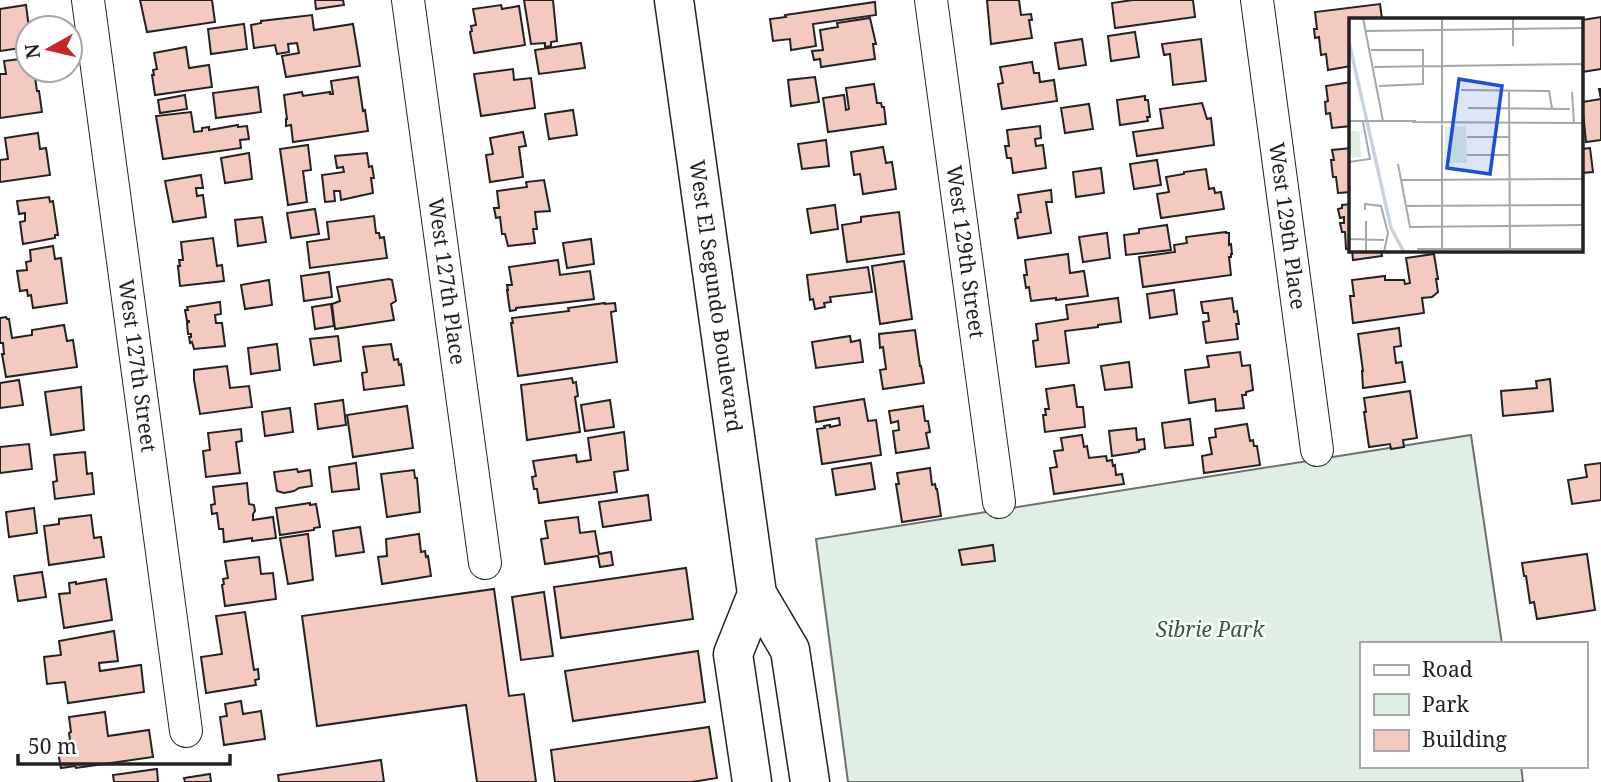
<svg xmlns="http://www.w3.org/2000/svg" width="1601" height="782" viewBox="0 0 1601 782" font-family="'Noto Serif',serif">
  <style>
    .green { fill: #e0efe3; stroke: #6f6f6f; stroke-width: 2 }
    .building { fill: #f3c9c0; stroke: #222; stroke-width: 2 }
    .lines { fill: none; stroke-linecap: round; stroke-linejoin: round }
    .minor-casing { stroke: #222; stroke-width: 34 }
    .major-casing { stroke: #222; stroke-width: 41 }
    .minor { stroke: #fff; stroke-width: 32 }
    .major { stroke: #fff; stroke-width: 38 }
    .labels { text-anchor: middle; stroke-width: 5; stroke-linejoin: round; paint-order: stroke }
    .street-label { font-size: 21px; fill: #222; stroke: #fff }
    .park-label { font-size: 21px; font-style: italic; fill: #2f5e38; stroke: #fff }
    .inset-river { fill: none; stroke: #c7d3dd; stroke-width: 3.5 }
    .inset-road { fill: none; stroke: #a7a7a7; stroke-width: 2 }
    .view { fill: #1d4ed8; fill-opacity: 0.15; stroke: #1d4ed8; stroke-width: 3.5 }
    .inset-edge { fill: none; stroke: #222; stroke-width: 3.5 }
  </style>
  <rect width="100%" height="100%" fill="#fff"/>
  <!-- green -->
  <polygon class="green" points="1471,435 1502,644 1361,644 1361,766 1521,766 1523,782 848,782 816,539"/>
  <!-- building -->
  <g class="building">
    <polygon points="140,0 212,0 215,22 147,32"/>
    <polygon points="315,0 343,0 344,5 316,9"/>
    <polygon points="524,0 553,0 557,41 551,42 551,46 545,47 545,43 531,44"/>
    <polygon points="987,0 1019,0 1021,15 1031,14 1032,20 1029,20 1032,38 991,44"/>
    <polygon points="1133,0 1193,0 1195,17 1115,28 1112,3"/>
    <polygon points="875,2 876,15 813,24 816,46 791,50 790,39 773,41 770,19 786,17 785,15"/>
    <polygon points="1380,4 1382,19 1351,19 1351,66 1328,70 1326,54 1321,55 1319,37 1315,38 1314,29 1317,29 1315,12"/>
    <polygon points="26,5 29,28 28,30 28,47 0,51 0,9"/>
    <polygon points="501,5 502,9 519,6 525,45 474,53 470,32 472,31 471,26 476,25 473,9"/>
    <polygon points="312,15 314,30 353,24 360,66 286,77 282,56 299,53 297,43 288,44 289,52 277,54 275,45 254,48 251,25 261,23 261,21"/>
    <polygon points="1601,17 1601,69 1582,72 1582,20"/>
    <polygon points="870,18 876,44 873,44 875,59 821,67 820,59 814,60 812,51 823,50 820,30 838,27 837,23"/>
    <polygon points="244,24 247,49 211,54 208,29"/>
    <polygon points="1135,32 1139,57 1111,61 1108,36"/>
    <polygon points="1082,39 1086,65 1059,69 1055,43"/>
    <polygon points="1201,39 1206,81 1173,85 1170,54 1164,55 1162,44"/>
    <polygon points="581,43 585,68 539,74 535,50"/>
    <polygon points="186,47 189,68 209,65 212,87 155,95 152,75 154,75 153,70 157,69 154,53"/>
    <polygon points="28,58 28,70 34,70 37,91 39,91 42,112 0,118 0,74 6,74 4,61"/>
    <polygon points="1032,62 1034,73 1039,73 1040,82 1054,80 1057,101 1002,109 998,84 1003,83 1000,67"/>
    <polygon points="513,69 514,80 531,78 535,108 481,116 474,74"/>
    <polygon points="358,77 363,111 365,110 368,131 293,142 291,125 286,126 286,119 287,119 284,95 302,92 303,96 330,92 330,94 333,94 331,81"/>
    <polygon points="815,77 819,102 791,106 788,80"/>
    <polygon points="1351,82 1351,126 1332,128 1330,113 1326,114 1325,102 1328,101 1326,86"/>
    <polygon points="874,84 877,103 881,103 882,107 884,107 886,124 828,132 823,98 844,95 846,110 849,109 846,88"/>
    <polygon points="258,87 261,112 216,118 213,93"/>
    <polygon points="1599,89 1601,89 1601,140 1586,142 1582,102 1601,99"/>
    <polygon points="185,95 187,109 160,113 158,100"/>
    <polygon points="1145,96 1145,100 1148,100 1150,117 1147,117 1148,121 1120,125 1117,100"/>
    <polygon points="1202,103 1207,119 1211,118 1214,145 1137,156 1133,132 1163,128 1160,109"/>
    <polygon points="1089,104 1093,129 1065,133 1061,108"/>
    <polygon points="573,110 577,135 549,139 545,114"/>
    <polygon points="191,112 194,132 202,131 202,128 209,127 209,130 238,125 238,127 247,126 249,139 240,140 241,148 163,159 156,116"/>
    <polygon points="1040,126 1041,138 1035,139 1036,146 1043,145 1046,168 1013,173 1011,158 1007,158 1005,146 1009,146 1007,130"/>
    <polygon points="523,132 526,146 519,147 523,177 490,182 486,155 493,154 490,138"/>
    <polygon points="38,133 40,149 46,148 50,175 0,182 0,160 8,159 5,138"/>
    <polygon points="826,140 829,166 802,169 798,144"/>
    <polygon points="308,145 311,170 303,171 307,202 288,205 280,149"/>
    <polygon points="883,147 886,163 892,162 896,189 863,194 860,174 854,175 851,152"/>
    <polygon points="1351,148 1351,192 1338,193 1336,177 1333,177 1331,160 1334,160 1332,150"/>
    <polygon points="1590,148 1593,172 1582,173 1582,149"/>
    <polygon points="249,153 252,179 225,183 221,158"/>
    <polygon points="367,153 369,167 372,166 374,178 371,178 373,193 341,200 340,191 334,191 335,201 325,202 322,175 344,172 343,167 337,168 335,156"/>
    <polygon points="1157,160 1161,185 1134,189 1130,164"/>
    <polygon points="1101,168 1104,193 1076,197 1073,172"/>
    <polygon points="1206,169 1209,189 1214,188 1215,193 1221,192 1224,209 1161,218 1157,194 1169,192 1166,177 1184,174 1184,172"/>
    <polygon points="201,175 203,188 196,188 197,196 203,195 206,217 173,222 165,181"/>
    <polygon points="544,180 550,211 535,212 537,229 533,229 535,243 508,246 505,234 502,234 500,217 496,218 494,208 499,208 497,191 527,187 526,182"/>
    <polygon points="1051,190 1052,202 1046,202 1051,233 1018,238 1015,219 1018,218 1017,213 1021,212 1018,195"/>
    <polygon points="49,197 50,202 53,201 58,235 55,235 55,238 23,244 20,222 25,221 25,213 19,214 17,201"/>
    <polygon points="1351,204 1351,248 1346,249 1345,232 1342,232 1340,223 1344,223 1344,217 1340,218 1338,209 1342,208 1342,205"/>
    <polygon points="835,205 838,229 811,233 807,209"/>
    <polygon points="315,209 319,234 291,238 287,213"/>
    <polygon points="899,212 904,254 847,262 842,225 861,222 861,217"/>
    <polygon points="374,216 376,233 379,233 380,238 384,237 387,258 310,268 307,242 329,239 327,222"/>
    <polygon points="262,217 266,242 238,246 235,220"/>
    <polygon points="1167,225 1171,250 1126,255 1124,235 1139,233 1139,229"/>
    <polygon points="1226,232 1226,233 1229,233 1229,245 1231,244 1232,254 1231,254 1231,257 1229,257 1231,275 1143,287 1139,257 1175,252 1174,245 1187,243 1186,237"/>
    <polygon points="1107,233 1110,258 1083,262 1079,237"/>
    <polygon points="213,238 217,266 222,265 224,281 180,286 178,266 180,266 179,260 183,260 181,242"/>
    <polygon points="591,239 594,264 567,268 563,243"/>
    <polygon points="53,246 55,259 61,258 67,303 33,308 31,295 28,296 27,290 20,291 17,271 27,270 26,262 31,261 30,250"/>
    <polygon points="1352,250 1381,250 1382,256 1353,260"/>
    <polygon points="1068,254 1070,273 1084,271 1088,296 1056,300 1056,298 1031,301 1029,287 1026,288 1024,275 1027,275 1025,260"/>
    <polygon points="1434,254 1438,279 1436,279 1438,292 1432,297 1422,298 1424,313 1353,323 1350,296 1354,296 1352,280 1385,276 1385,280 1404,280 1405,284 1410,283 1406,258"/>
    <polygon points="558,260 560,275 590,271 594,299 516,308 516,310 510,311 507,290 508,290 507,285 512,285 509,267"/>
    <polygon points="904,261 912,319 880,324 872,266"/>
    <polygon points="868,267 872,292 830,297 831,302 824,303 825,307 815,309 813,299 810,300 807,275"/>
    <polygon points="329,272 332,297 304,301 301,276"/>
    <polygon points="389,279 392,280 396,301 391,304 394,320 335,329 332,304 340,301 337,287"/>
    <polygon points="269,280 272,305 245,309 241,285"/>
    <polygon points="1174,290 1177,314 1150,318 1147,294"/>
    <polygon points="1118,298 1121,322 1098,325 1098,327 1065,331 1069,363 1036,367 1033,341 1038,340 1036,324 1068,319 1066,305"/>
    <polygon points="1232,298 1234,312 1237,311 1239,324 1236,324 1238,339 1206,343 1203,322 1209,321 1208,313 1203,313 1201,302"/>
    <polygon points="220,302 221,314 215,315 216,323 222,323 225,346 194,349 192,342 190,343 189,337 191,337 191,334 188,334 187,323 189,322 189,321 187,321 185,310 188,310 187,307"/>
    <polygon points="605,303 605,304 615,303 616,311 611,312 617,362 518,376 511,323 513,323 512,318 569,311 568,308"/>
    <polygon points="331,304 334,326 315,329 312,307"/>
    <polygon points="6,317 7,319 9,319 12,338 32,335 32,330 64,325 67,341 73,340 77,367 6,377 2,354 4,354 3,343 0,343 0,318"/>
    <polygon points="1399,328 1401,346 1394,347 1396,363 1402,362 1405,382 1363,388 1362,371 1363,371 1358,334"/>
    <polygon points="915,330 920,366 921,366 924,383 883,389 880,370 886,369 883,347 880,348 879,334"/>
    <polygon points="338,336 341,361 314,365 310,339"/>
    <polygon points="850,336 851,342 860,340 863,362 816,368 812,342"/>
    <polygon points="277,344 280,370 251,374 248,348"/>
    <polygon points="391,344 394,360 398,359 399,365 401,364 404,385 364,390 362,373 367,372 363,347"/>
    <polygon points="1240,352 1242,366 1250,365 1253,390 1246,392 1246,395 1242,395 1244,408 1216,411 1215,399 1189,403 1185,370 1209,367 1207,356"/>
    <polygon points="1129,362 1132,387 1105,390 1101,366"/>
    <polygon points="227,366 230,388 249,386 252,407 200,414 194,380 194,370"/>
    <polygon points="572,378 573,383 576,382 578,396 575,397 580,432 527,440 521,385"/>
    <polygon points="1550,379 1553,411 1503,416 1501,391 1537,388 1536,381"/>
    <polygon points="19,380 23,405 0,408 0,383"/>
    <polygon points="1074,385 1077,407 1083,407 1085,427 1045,432 1043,415 1046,415 1045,409 1049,409 1046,389"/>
    <polygon points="81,387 84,430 51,435 45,392"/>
    <polygon points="1410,391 1417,438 1403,440 1404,447 1391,449 1390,444 1369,447 1364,412 1366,412 1364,398"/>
    <polygon points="864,399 868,421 876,420 881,455 822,464 817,429 825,428 824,426 830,425 830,427 840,425 839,418 816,422 814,407"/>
    <polygon points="343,400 346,425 318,429 315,404"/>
    <polygon points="610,400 614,427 585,431 581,405"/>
    <polygon points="407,406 413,448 353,457 347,415"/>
    <polygon points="923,406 925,421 928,421 930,432 926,433 929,448 896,453 893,431 899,430 898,421 891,423 889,411"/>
    <polygon points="290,408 293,432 265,436 262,412"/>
    <polygon points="1190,419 1193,445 1165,448 1162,423"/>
    <polygon points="1247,424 1250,441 1253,440 1254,446 1257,446 1260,465 1204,473 1202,456 1212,454 1209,438 1216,437 1215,429"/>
    <polygon points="1136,428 1137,440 1144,439 1145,449 1139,450 1139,452 1112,456 1109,431"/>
    <polygon points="241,429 242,441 236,442 240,473 206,477 203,451 210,450 208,433"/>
    <polygon points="624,432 628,470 614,472 617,492 539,503 537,489 534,489 532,477 536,476 533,461 576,455 577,462 591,460 588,438"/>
    <polygon points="1082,435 1084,447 1087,446 1089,458 1106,456 1107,461 1112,460 1113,466 1115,465 1116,475 1122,474 1124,484 1054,494 1050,468 1057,467 1054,451 1063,450 1061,438"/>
    <polygon points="29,444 32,469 0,473 0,447"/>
    <polygon points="85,452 87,474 92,473 94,494 55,499 53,482 57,481 54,455"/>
    <polygon points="356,463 359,489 332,492 329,467"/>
    <polygon points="871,463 875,489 836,495 832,469"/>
    <polygon points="1601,463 1601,500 1572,504 1568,480 1587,477 1585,465"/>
    <polygon points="930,468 932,485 935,484 936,489 937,489 941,516 902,522 896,484 899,484 897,473"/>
    <polygon points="297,469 298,472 310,470 312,486 299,488 294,491 284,493 277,491 274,472"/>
    <polygon points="414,470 415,478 417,478 420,512 387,517 381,474"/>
    <polygon points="247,483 249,504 254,505 255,511 253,514 253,520 273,517 276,538 252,541 252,538 224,542 223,529 219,529 217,513 212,514 211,505 215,504 213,487"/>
    <polygon points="648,495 651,520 603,527 599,502"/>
    <polygon points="310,503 310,505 316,504 320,527 314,528 314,530 280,535 276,508"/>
    <polygon points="34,508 37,533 9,537 6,512"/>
    <polygon points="91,515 94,538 101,537 104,557 49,565 44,526 59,524 59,519"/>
    <polygon points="578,517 580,533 595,531 599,554 611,552 613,565 600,567 598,556 545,564 541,539 548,538 545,521"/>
    <polygon points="360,527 364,552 336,556 333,531"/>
    <polygon points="308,534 313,580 288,584 280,538"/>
    <polygon points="419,534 421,552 425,551 426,557 428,556 431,576 382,584 378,557 387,556 386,539"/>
    <polygon points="993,545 995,561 962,565 959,550"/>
    <polygon points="1587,554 1595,610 1537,619 1534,602 1530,603 1526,576 1524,576 1522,563"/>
    <polygon points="259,557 261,574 273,573 276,599 225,606 222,585 224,584 223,579 228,578 225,561"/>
    <polygon points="686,568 693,619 561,638 554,587"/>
    <polygon points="42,572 46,597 18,601 14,576"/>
    <polygon points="106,579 112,620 64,628 59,594 70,593 69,583 76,582 76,584"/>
    <polygon points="494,589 509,696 524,694 536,782 477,782 466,705 317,726 302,616"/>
    <polygon points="544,592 553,656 521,660 512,597"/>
    <polygon points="245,612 254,670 258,669 259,679 255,680 256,685 206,693 201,657 222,654 216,616"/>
    <polygon points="114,631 118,661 99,663 100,671 141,665 144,692 68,703 65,682 47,684 44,657 61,655 59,641"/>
    <polygon points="698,651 705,702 573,721 565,671"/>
    <polygon points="241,701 243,714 261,711 265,739 224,745 220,717 227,716 225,704"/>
    <polygon points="105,712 108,736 149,730 153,757 76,768 75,766 61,768 58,752 63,752 70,740 69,733 71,732 69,717"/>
    <polygon points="709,727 717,778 692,782 555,782 551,750"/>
    <polygon points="381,760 384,782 279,782 278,775"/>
    <polygon points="157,769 158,782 114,782 113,775"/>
    <polygon points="210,774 211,782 185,782 184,778"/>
  </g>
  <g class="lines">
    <defs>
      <g id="minor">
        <path id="s1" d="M88 0 186 731"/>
        <path id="s2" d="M408 0 485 563"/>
        <path id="s3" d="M931 0 999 502"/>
        <path id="s4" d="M1257 0 1317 450"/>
      </g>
      <g id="major">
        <path id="s5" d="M674 0 757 594 790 650 810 782"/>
        <polyline points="752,782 733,654 757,594"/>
      </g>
    </defs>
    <!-- minor casing -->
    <use href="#minor" class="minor-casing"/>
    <!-- major casing -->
    <use href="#major" class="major-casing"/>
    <!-- minor -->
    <use href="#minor" class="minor"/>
    <!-- major -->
    <use href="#major" class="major"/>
  </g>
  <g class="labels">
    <!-- street labels -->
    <g class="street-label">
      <text dy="7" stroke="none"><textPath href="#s4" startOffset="228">West 129th Place</textPath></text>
      <text dy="7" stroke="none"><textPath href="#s3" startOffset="254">West 129th Street</textPath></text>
      <text dy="7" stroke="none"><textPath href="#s2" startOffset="284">West 127th Place</textPath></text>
      <text dy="7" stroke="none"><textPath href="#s5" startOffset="299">West El Segundo Boulevard</textPath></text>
      <text dy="7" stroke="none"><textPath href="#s1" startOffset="369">West 127th Street</textPath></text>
    </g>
    <!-- park labels -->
    <g class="park-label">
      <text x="1210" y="637">Sibrie Park</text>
    </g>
  </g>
  <!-- overview -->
  <g transform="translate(1349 18)">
    <rect width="234" height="234" fill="#fff"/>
    <path d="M117 108 118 145H95L96 109ZM0 112 11 114 12 139H0Z" fill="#e0efe3"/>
    <path class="inset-river" d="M0 24 42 210 55 234"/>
    <path class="inset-road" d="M14 0 34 103M93 0V106M17 13 235 10M164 28V0M22 32H74V66L30 68M25 49 235 46M112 72 200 73 203 90M160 72 161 234M223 74 225 105M119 90 221 91M0 103H67M63 104 235 105M118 119H160M118 137H160M0 144 21 141 14 104M49 146 61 209 235 207M52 162 235 161M58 188 235 187M16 192V186L32 188 39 215 35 234M0 221 35 222M68 231H235M17 234V203M93 234V107"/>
    <path class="view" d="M110 61 153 68 141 156 98 150Z"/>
    <rect width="234" height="234" class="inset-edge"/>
  </g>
  <!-- legend -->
  <rect x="1360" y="642" width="228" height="126" fill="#ffffff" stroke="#a7a7a7" stroke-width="2"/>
  <rect x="1374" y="665" width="35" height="10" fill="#ffffff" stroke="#a7a7a7" stroke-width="2"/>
  <text x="1422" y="677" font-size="21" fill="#222222">Road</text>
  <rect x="1374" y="694" width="35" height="21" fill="#e0efe3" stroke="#a7a7a7" stroke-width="2"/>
  <text x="1422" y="712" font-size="21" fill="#222222">Park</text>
  <rect x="1374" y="730" width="35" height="21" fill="#f3c9c0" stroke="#a7a7a7" stroke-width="2"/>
  <text x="1422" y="747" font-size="21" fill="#222222">Building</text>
  <!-- north arrow -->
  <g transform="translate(49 49) rotate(262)"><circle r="33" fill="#ffffff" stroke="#a7a7a7" stroke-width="2"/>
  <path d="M0-5L12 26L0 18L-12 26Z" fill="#c62828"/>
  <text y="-10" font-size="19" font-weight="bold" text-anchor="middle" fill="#222222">N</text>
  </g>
  <!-- scale -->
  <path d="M18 754v10h212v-10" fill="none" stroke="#222222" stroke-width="3.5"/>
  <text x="28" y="754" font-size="21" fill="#222222" stroke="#ffffff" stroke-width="5" paint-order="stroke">50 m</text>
</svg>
